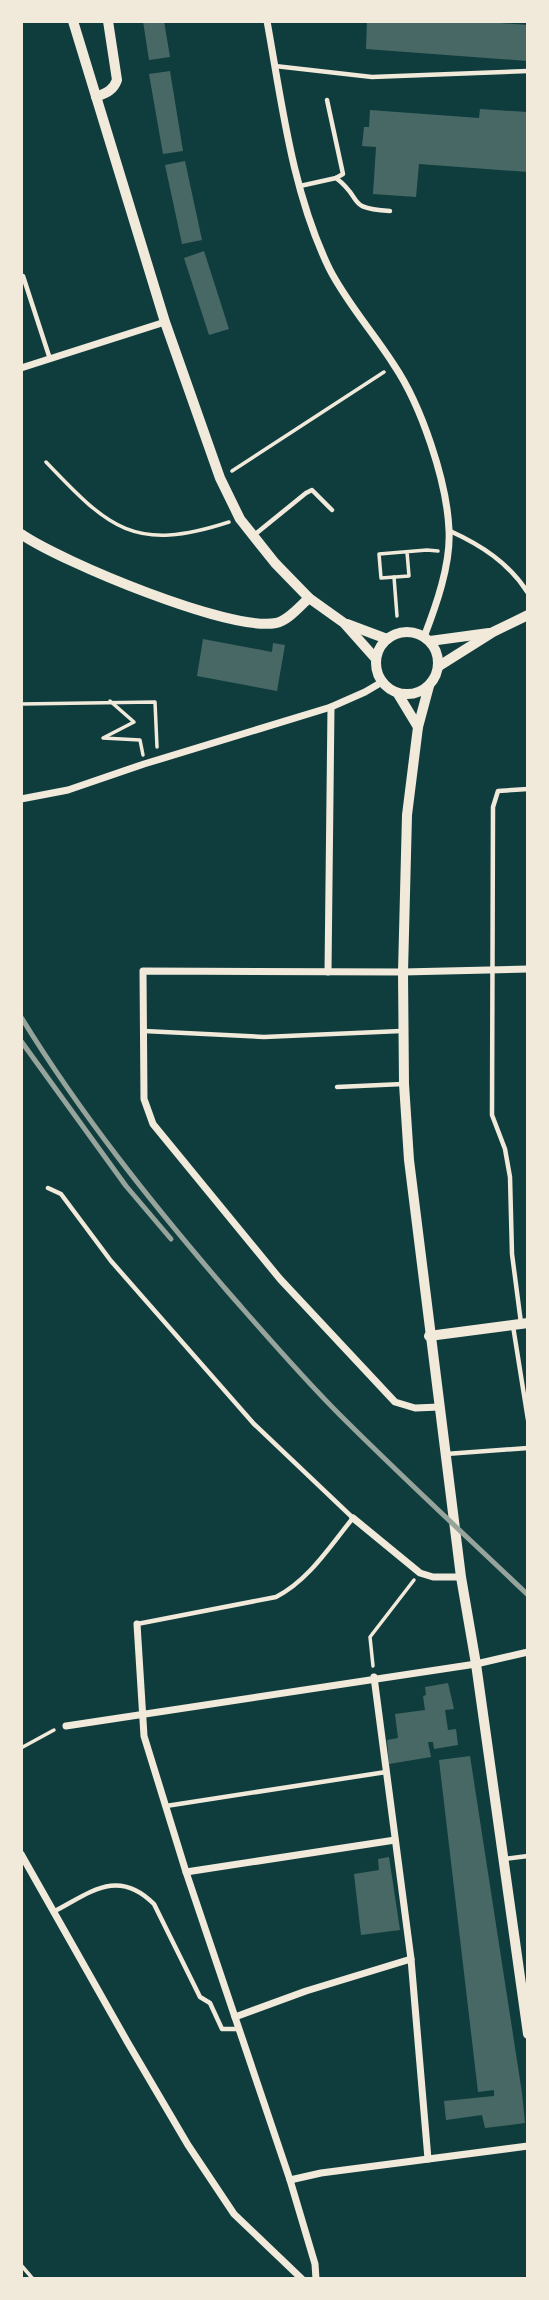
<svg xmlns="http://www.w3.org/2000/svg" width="549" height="2300" viewBox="0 0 549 2300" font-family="'DejaVu Sans',sans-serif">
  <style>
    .building { fill: #486865 }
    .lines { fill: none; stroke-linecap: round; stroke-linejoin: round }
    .path { stroke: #f1e9da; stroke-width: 3.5 }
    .service { stroke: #f1e9da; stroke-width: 4.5 }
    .minor { stroke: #f1e9da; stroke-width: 7 }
    .tertiary { stroke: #f1e9da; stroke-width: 10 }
    .rail { stroke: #97a49c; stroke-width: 5 }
  </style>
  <rect width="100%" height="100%" fill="#0f3d3e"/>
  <!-- building -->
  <g class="building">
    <polygon points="143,21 164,21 170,57 149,60"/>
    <polygon points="367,21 474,21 528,25 528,61 366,49"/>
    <polygon points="170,71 183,151 163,154 149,74"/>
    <polygon points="480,109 528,112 528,172 419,164 416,197 373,194 376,147 362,146 364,127 369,127 370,110 479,118"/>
    <polygon points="185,161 202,240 182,244 165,165"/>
    <polygon points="204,251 229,329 209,335 184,258"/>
    <polygon points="203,639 272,652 273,643 285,645 277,691 197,676"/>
    <polygon points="448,1683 454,1709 445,1710 448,1730 456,1729 458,1745 434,1749 433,1742 428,1742 431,1757 389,1764 387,1740 398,1738 395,1714 425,1710 423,1696 426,1695 425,1687"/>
    <polygon points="470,1756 522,2093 525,2123 485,2128 482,2115 446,2120 444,2101 494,2096 494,2090 478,2092 439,1760"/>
    <polygon points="389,1857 400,1930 361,1935 354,1874 379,1870 378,1859"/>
  </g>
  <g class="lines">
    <!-- path -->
    <g class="path">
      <path d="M46 462C109 528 134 553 229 522"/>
      <polyline points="232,471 384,372"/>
      <polyline points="407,552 409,576 381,578 379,554 427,550 438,551"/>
      <polyline points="394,577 397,616"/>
      <polyline points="110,701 134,722 103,738 140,740 143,755"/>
      <polyline points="21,704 155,702 157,747"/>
      <polyline points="373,1666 370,1637 414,1580"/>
      <polyline points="21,1748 54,1730"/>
      <polyline points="21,2265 33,2279"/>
    </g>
    <!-- service -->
    <g class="service">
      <polyline points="275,66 372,77 528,71"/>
      <path d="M336 178C365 200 344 208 390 211"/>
      <polyline points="300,186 336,178 343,174 327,100"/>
      <polyline points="23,276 50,359"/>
      <path d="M450 531C481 545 509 563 528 593"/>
      <polyline points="253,536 306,493 312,490 332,510"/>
      <polyline points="144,1031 264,1037 401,1031"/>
      <polyline points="337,1087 403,1084"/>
      <path d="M48 1188 61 1194 111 1261 254 1424 353 1518C330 1546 309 1580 276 1597L137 1624"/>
      <polyline points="521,1323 512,1254 510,1177 505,1149 492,1115 493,807 498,791 528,789"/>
      <polyline points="513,1326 528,1420"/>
      <polyline points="446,1454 528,1448"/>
      <polyline points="166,1806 386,1772"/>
      <polyline points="504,1859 528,1856"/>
      <path d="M55 1911C91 1892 118 1868 154 1904L200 1997 210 2003 222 2029H239"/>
    </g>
    <!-- minor -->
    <g class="minor">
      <path d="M267 21C282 104 292 191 329 268 346 302 373 332 394 365 421 405 447 481 449 530 451 564 436 606 424 637"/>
      <polyline points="21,368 165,322"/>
      <polyline points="21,799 68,790 144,764 331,707 365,692 382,682"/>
      <polyline points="328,972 331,707"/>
      <polyline points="440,1407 415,1408 395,1402 280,1279 153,1124 144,1099 143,971 403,972 528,969"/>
      <polyline points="353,1518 420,1573 433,1577 461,1577"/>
      <polyline points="137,1624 144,1736 186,1872 290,2180 315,2264 316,2279"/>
      <polyline points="374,1677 411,1959 428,2159"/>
      <polyline points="66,1726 476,1664 528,1652"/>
      <polyline points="21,1854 128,2043 188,2145 234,2214 302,2279"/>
      <polyline points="186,1872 395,1840"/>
      <polyline points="235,2017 306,1991 411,1959"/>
      <polyline points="290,2180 321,2173 528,2146"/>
    </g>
    <!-- tertiary -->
    <g class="tertiary">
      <polyline points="73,21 165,322 220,478 240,519 275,563 309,598 344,623 376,659"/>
      <path d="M96 97C106 93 113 91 117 80L108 21"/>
      <path d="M21 534C62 562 230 632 276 623 288 621 300 606 309 598"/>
      <polyline points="347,624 387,639"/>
      <circle cx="407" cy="663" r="31"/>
      <polyline points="430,641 489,633"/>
      <polyline points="439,666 493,632 528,615"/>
      <polyline points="429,686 418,727 407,815 403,972 404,1084 409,1160 461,1577 476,1664 528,2034"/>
      <polyline points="398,694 418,727"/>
      <polyline points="429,1336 528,1323"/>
    </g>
    <!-- rail -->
    <g class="rail">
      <path d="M21 1017C81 1115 154 1206 229 1293 265 1334 301 1376 340 1415 401 1476 465 1535 528 1595"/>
      <polyline points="21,1041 126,1186 171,1239"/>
    </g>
  </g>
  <!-- border -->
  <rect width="549" height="2300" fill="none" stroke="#f1e9da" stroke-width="46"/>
</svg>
